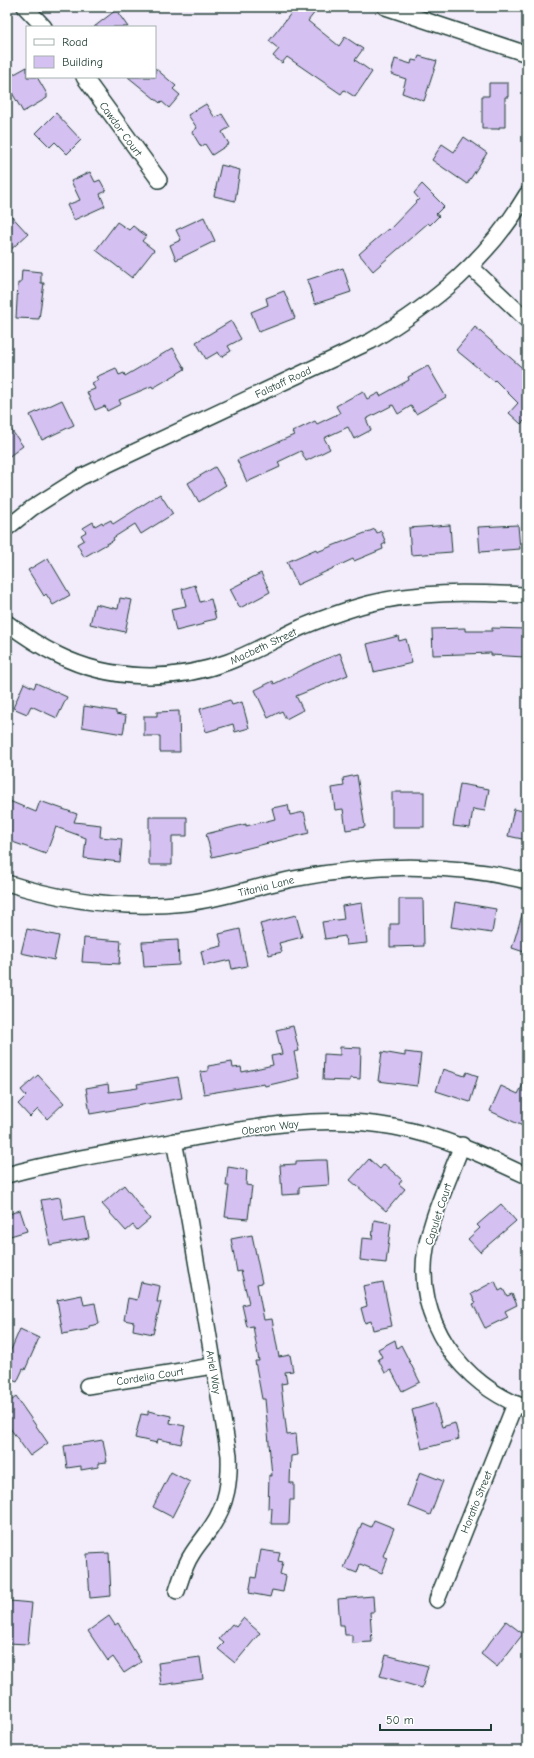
<svg xmlns="http://www.w3.org/2000/svg" width="534" height="1758" viewBox="0 0 534 1758" font-family="'Comic Neue',sans-serif">
  <style>
    .building { fill: #d4c0f1; stroke: #1f3d34 }
    .lines { fill: none; stroke-linecap: round; stroke-linejoin: round }
    .minor-casing { stroke: #1f3d34; stroke-width: 18 }
    .minor { stroke: #fff; stroke-width: 15 }
    .labels { text-anchor: middle; stroke-width: 3.5; stroke-linejoin: round; paint-order: stroke }
    .street-label { font-size: 11px; fill: #1f3d34; stroke: #fff }
  </style>
  <rect width="100%" height="100%" fill="#f2ecfb"/>
  <filter id="ink" filterUnits="userSpaceOnUse"><feTurbulence type="fractalNoise" baseFrequency=".025" numOctaves="2"/><feDisplacementMap in="SourceGraphic" scale="8" xChannelSelector="R" yChannelSelector="G"/><feConvolveMatrix kernelMatrix="1 2 1 2 8 2 1 2 1" color-interpolation-filters="sRGB"/></filter>
  <g filter="url(#ink)">
    <!-- building -->
    <g class="building">
      <polygon points="296,7 319,7 308,21 339,46 345,37 363,49 355,60 372,72 355,97 344,90 341,94 287,57 282,63 273,56 279,49 269,41"/>
      <polygon points="116,10 128,27 94,27"/>
      <polygon points="419,56 437,61 424,101 402,93 406,79 391,74 395,59 411,64 412,60 417,61"/>
      <polygon points="27,67 27,77 37,77 47,94 47,98 23,112 7,84 7,78"/>
      <polygon points="155,68 176,86 173,89 180,95 169,108 161,101 160,103 128,77 155,77"/>
      <polygon points="489,83 508,83 508,97 505,97 505,127 499,127 499,129 482,129 482,96 489,96"/>
      <polygon points="206,104 215,118 222,114 230,127 222,132 229,144 212,155 205,144 201,147 192,132 197,128 188,115"/>
      <polygon points="56,113 81,140 67,154 55,142 50,147 36,133"/>
      <polygon points="464,137 487,153 467,184 432,160 442,144 454,152"/>
      <polygon points="221,165 240,170 235,201 214,196"/>
      <polygon points="90,172 95,182 100,180 106,191 100,194 105,206 74,220 67,205 80,200 71,181"/>
      <polygon points="422,184 444,206 436,214 439,216 430,225 428,223 373,271 359,254 388,229 389,230 419,199 414,193"/>
      <polygon points="7,211 28,234 7,253"/>
      <polygon points="204,217 215,241 176,260 170,245 181,240 176,230"/>
      <polygon points="117,222 129,230 133,226 146,236 142,241 154,250 132,278 96,250"/>
      <polygon points="343,268 351,292 315,304 307,280"/>
      <polygon points="22,270 41,272 41,283 44,283 39,319 16,318 18,283 21,283"/>
      <polygon points="284,291 295,318 259,332 251,312 268,305 266,298"/>
      <polygon points="231,321 241,339 228,346 231,351 221,357 218,352 206,359 196,342"/>
      <polygon points="475,327 527,372 527,418 521,424 509,413 518,403 495,380 494,381 456,350"/>
      <polygon points="173,348 185,369 153,388 152,386 119,400 121,404 107,411 105,406 95,410 87,392 95,389 92,383 98,380 96,377 116,368 119,375 124,373 125,376"/>
      <polygon points="428,366 446,397 416,414 411,406 398,414 393,405 366,419 371,430 354,439 348,427 324,438 330,449 306,461 301,451 278,462 280,467 247,482 237,460 294,435 292,432 315,421 317,424 340,413 336,406 363,391 367,399 379,393 380,396 409,380 408,377"/>
      <polygon points="62,400 74,425 42,440 30,415"/>
      <polygon points="7,424 23,446 7,458"/>
      <polygon points="215,467 226,485 199,502 188,483"/>
      <polygon points="160,494 173,514 141,534 135,524 113,538 114,540 84,557 77,544 84,540 81,535 86,532 83,528 93,522 95,526 102,522 103,524 111,520 113,524"/>
      <polygon points="450,525 452,552 411,555 409,528"/>
      <polygon points="518,525 520,549 480,552 478,527"/>
      <polygon points="375,529 377,533 381,531 386,543 382,545 383,549 354,561 353,559 297,585 287,562 316,549 317,552"/>
      <polygon points="48,558 70,595 53,605 46,594 44,596 28,570"/>
      <polygon points="261,573 270,592 240,608 230,589"/>
      <polygon points="195,585 200,602 211,599 216,619 203,622 204,624 176,631 171,609 186,606 182,589"/>
      <polygon points="120,598 132,600 125,632 90,624 95,604 118,609"/>
      <polygon points="465,628 465,631 492,631 492,628 526,629 524,657 491,655 491,653 433,655 432,629"/>
      <polygon points="398,636 399,641 406,639 412,663 374,672 367,644"/>
      <polygon points="340,653 348,675 296,696 303,710 286,719 282,711 268,718 255,690 273,681 274,684 314,664"/>
      <polygon points="24,683 34,688 36,683 67,697 57,718 31,706 27,714 13,708"/>
      <polygon points="230,700 232,705 242,702 249,728 235,732 233,724 206,732 200,709"/>
      <polygon points="84,706 116,711 116,714 126,716 123,734 82,727"/>
      <polygon points="179,711 180,752 160,752 160,736 144,736 144,716 157,716 157,712"/>
      <polygon points="357,775 365,827 346,830 343,809 335,810 332,788 344,786 343,778"/>
      <polygon points="460,784 489,789 485,811 473,809 470,828 453,826"/>
      <rect x="392" y="792" width="32" height="35"/>
      <polygon points="7,800 36,812 40,801 77,814 74,822 101,825 100,837 122,839 120,862 84,858 86,838 56,827 46,854 7,840"/>
      <polygon points="288,805 290,815 304,812 309,833 212,857 206,834 246,824 246,826 275,819 272,808"/>
      <polygon points="514,809 527,812 527,840 508,836"/>
      <polygon points="149,817 187,817 187,836 172,836 172,865 149,865"/>
      <polygon points="399,899 423,899 424,946 390,947 390,924 399,924"/>
      <polygon points="455,902 496,909 492,933 451,927"/>
      <polygon points="362,903 367,943 346,945 345,936 325,939 322,922 344,919 342,906"/>
      <polygon points="524,908 527,908 527,953 512,948"/>
      <polygon points="296,915 302,937 279,943 282,952 269,955 260,924"/>
      <polygon points="27,929 59,936 54,960 21,953"/>
      <polygon points="240,929 247,966 232,969 230,960 204,966 201,951 222,946 219,934"/>
      <polygon points="84,938 121,941 119,964 82,962"/>
      <polygon points="178,940 179,965 144,967 142,942"/>
      <polygon points="293,1026 299,1051 294,1052 299,1078 265,1086 264,1084 204,1094 200,1072 208,1071 208,1066 232,1062 233,1068 241,1067 242,1072 273,1065 271,1056 282,1054 276,1030"/>
      <polygon points="340,1047 361,1048 360,1079 350,1078 350,1081 323,1080 324,1054 340,1055"/>
      <polygon points="382,1052 405,1056 405,1052 421,1054 417,1086 378,1081"/>
      <polygon points="443,1069 465,1076 467,1072 478,1076 470,1102 436,1091"/>
      <polygon points="38,1075 64,1103 47,1119 38,1109 30,1117 18,1104 26,1096 21,1090"/>
      <polygon points="178,1077 182,1098 90,1114 86,1088 108,1084 109,1092 138,1088 137,1084"/>
      <polygon points="527,1077 527,1128 490,1111 501,1086 518,1094"/>
      <polygon points="369,1159 380,1169 384,1164 402,1180 399,1184 405,1189 386,1211 350,1180"/>
      <polygon points="318,1160 327,1160 329,1185 299,1187 299,1194 282,1195 280,1165 296,1164 296,1161"/>
      <polygon points="228,1167 247,1170 246,1185 252,1186 248,1219 225,1217 229,1186 226,1186"/>
      <polygon points="124,1185 150,1219 137,1230 133,1225 126,1231 102,1204"/>
      <polygon points="60,1197 64,1221 85,1217 89,1238 50,1245 41,1200"/>
      <polygon points="501,1204 516,1221 480,1252 468,1239 480,1228 477,1225"/>
      <polygon points="20,1210 27,1231 7,1237 7,1215"/>
      <polygon points="374,1220 391,1223 386,1263 360,1260 362,1238 372,1239"/>
      <polygon points="252,1235 262,1283 257,1284 264,1320 272,1319 279,1357 290,1355 293,1371 285,1372 287,1383 281,1384 287,1435 296,1434 298,1455 291,1456 290,1483 294,1483 294,1500 290,1500 289,1524 271,1524 272,1508 268,1509 269,1475 272,1476 265,1399 262,1399 255,1361 259,1361 253,1326 247,1327 242,1305 249,1303 241,1271 237,1272 231,1239"/>
      <polygon points="495,1281 499,1291 503,1289 507,1296 512,1294 517,1305 505,1311 508,1317 485,1328 473,1304 476,1303 471,1294"/>
      <polygon points="141,1282 160,1286 157,1302 161,1302 153,1334 133,1330 134,1322 124,1320 128,1298 137,1300"/>
      <polygon points="383,1282 392,1326 373,1330 371,1321 365,1323 361,1308 367,1306 363,1286"/>
      <polygon points="82,1295 84,1305 95,1303 99,1324 89,1326 89,1329 63,1334 57,1300"/>
      <polygon points="20,1329 39,1338 25,1370 23,1369 17,1382 7,1378 7,1359"/>
      <polygon points="395,1340 397,1348 401,1345 420,1382 402,1391 391,1370 385,1373 378,1359 382,1357 378,1349"/>
      <polygon points="16,1397 48,1443 30,1456 7,1424 7,1404"/>
      <polygon points="435,1403 442,1427 455,1423 459,1439 422,1449 412,1410"/>
      <polygon points="148,1411 171,1416 170,1423 185,1426 181,1444 158,1439 157,1443 135,1438 141,1414 148,1415"/>
      <polygon points="103,1440 107,1462 98,1463 98,1467 81,1470 81,1466 67,1468 64,1446"/>
      <polygon points="171,1472 190,1482 172,1517 153,1507"/>
      <polygon points="420,1472 443,1481 430,1515 408,1506"/>
      <polygon points="374,1520 394,1528 383,1556 388,1558 382,1573 360,1564 357,1573 344,1568 362,1523 371,1527"/>
      <polygon points="261,1550 280,1553 278,1561 283,1562 280,1574 286,1576 283,1592 272,1590 270,1597 249,1593 252,1577 256,1578"/>
      <polygon points="109,1553 111,1596 90,1598 87,1554"/>
      <polygon points="373,1596 374,1612 370,1612 372,1642 352,1643 352,1635 345,1635 344,1625 340,1625 338,1599"/>
      <polygon points="10,1601 32,1603 28,1644 7,1643"/>
      <polygon points="109,1616 115,1625 118,1623 141,1662 124,1673 113,1657 108,1661 88,1631"/>
      <polygon points="243,1618 260,1633 235,1663 218,1649 224,1643 219,1639 232,1624 236,1627"/>
      <polygon points="506,1621 523,1634 497,1667 481,1654"/>
      <polygon points="386,1655 428,1666 422,1688 380,1676"/>
      <polygon points="200,1657 203,1679 161,1685 158,1663"/>
    </g>
    <g class="lines">
      <defs>
        <g id="minor">
          <polyline points="25,7 44,27"/>
          <polyline points="385,7 527,54"/>
          <polyline points="84,77 159,180"/>
          <polyline points="471,267 527,320"/>
          <path d="M7 528 32 508 81 477 371 341C435 303 488 259 527 194"/>
          <path d="M7 623C23 635 39 646 58 655 110 681 174 682 228 662 254 652 278 638 302 627 324 618 345 610 368 604 420 590 474 593 527 595"/>
          <path d="M7 883C65 901 125 910 186 903 223 899 257 886 293 879 371 864 449 862 527 881"/>
          <path d="M174 1141 189 1219 229 1455C230 1481 227 1504 212 1526 206 1536 198 1544 192 1554 185 1564 181 1579 177 1591"/>
          <path d="M462 1145C449 1179 433 1213 426 1248 413 1319 462 1386 527 1408"/>
          <path d="M7 1175C58 1161 109 1153 161 1144 238 1130 316 1112 394 1127 443 1136 483 1155 527 1176"/>
          <polyline points="87,1386 213,1366"/>
          <polyline points="437,1600 515,1404"/>
        </g>
      </defs>
      <!-- minor casing -->
      <use href="#minor" class="minor-casing"/>
      <!-- minor -->
      <use href="#minor" class="minor"/>
    </g>
  </g>
  <g class="labels">
    <!-- street labels -->
    <g class="street-label">
      <text transform="translate(121 129) rotate(54)" y="4">Cawdor Court</text>
      <text transform="translate(283 382) rotate(-25)" y="4">Falstaff Road</text>
      <text transform="translate(263 646) rotate(-25)" y="4">Macbeth Street</text>
      <text transform="translate(266 886) rotate(-14)" y="4">Titania Lane</text>
      <text transform="translate(270 1127) rotate(-8)" y="4">Oberon Way</text>
      <text transform="translate(438 1214) rotate(-72)" y="4">Capulet Court</text>
      <text transform="translate(214 1372) rotate(80)" y="4">Ariel Way</text>
      <text transform="translate(150 1376) rotate(-9)" y="4">Cordelia Court</text>
      <text transform="translate(476 1502) rotate(-68)" y="4">Horatio Street</text>
    </g>
  </g>
  <!-- margin -->
  <rect width="534" height="1758" fill="none" stroke="#fff" stroke-width="24"/>
  <rect x="12" y="12" width="510" height="1734" fill="none" stroke="#1f3d34" stroke-width="1.5" filter="url(#ink)"/>
  <!-- legend -->
  <rect x="26" y="26" width="130" height="52" fill="#ffffff" stroke="#a5b1ae"/>
  <rect x="34" y="39" width="20" height="6" fill="#ffffff" stroke="#a5b1ae"/>
  <text x="62" y="46" font-size="12" fill="#1f3d34">Road</text>
  <rect x="34" y="56" width="20" height="12" fill="#d4c0f1" stroke="#a5b1ae"/>
  <text x="62" y="66" font-size="12" fill="#1f3d34">Building</text>
  <!-- scale -->
  <path d="M380 1724v6h111v-6" fill="none" stroke="#1f3d34" stroke-width="2"/>
  <text x="386" y="1724" font-size="12" fill="#1f3d34" stroke="#ffffff" stroke-width="3" paint-order="stroke">50 m</text>
</svg>
